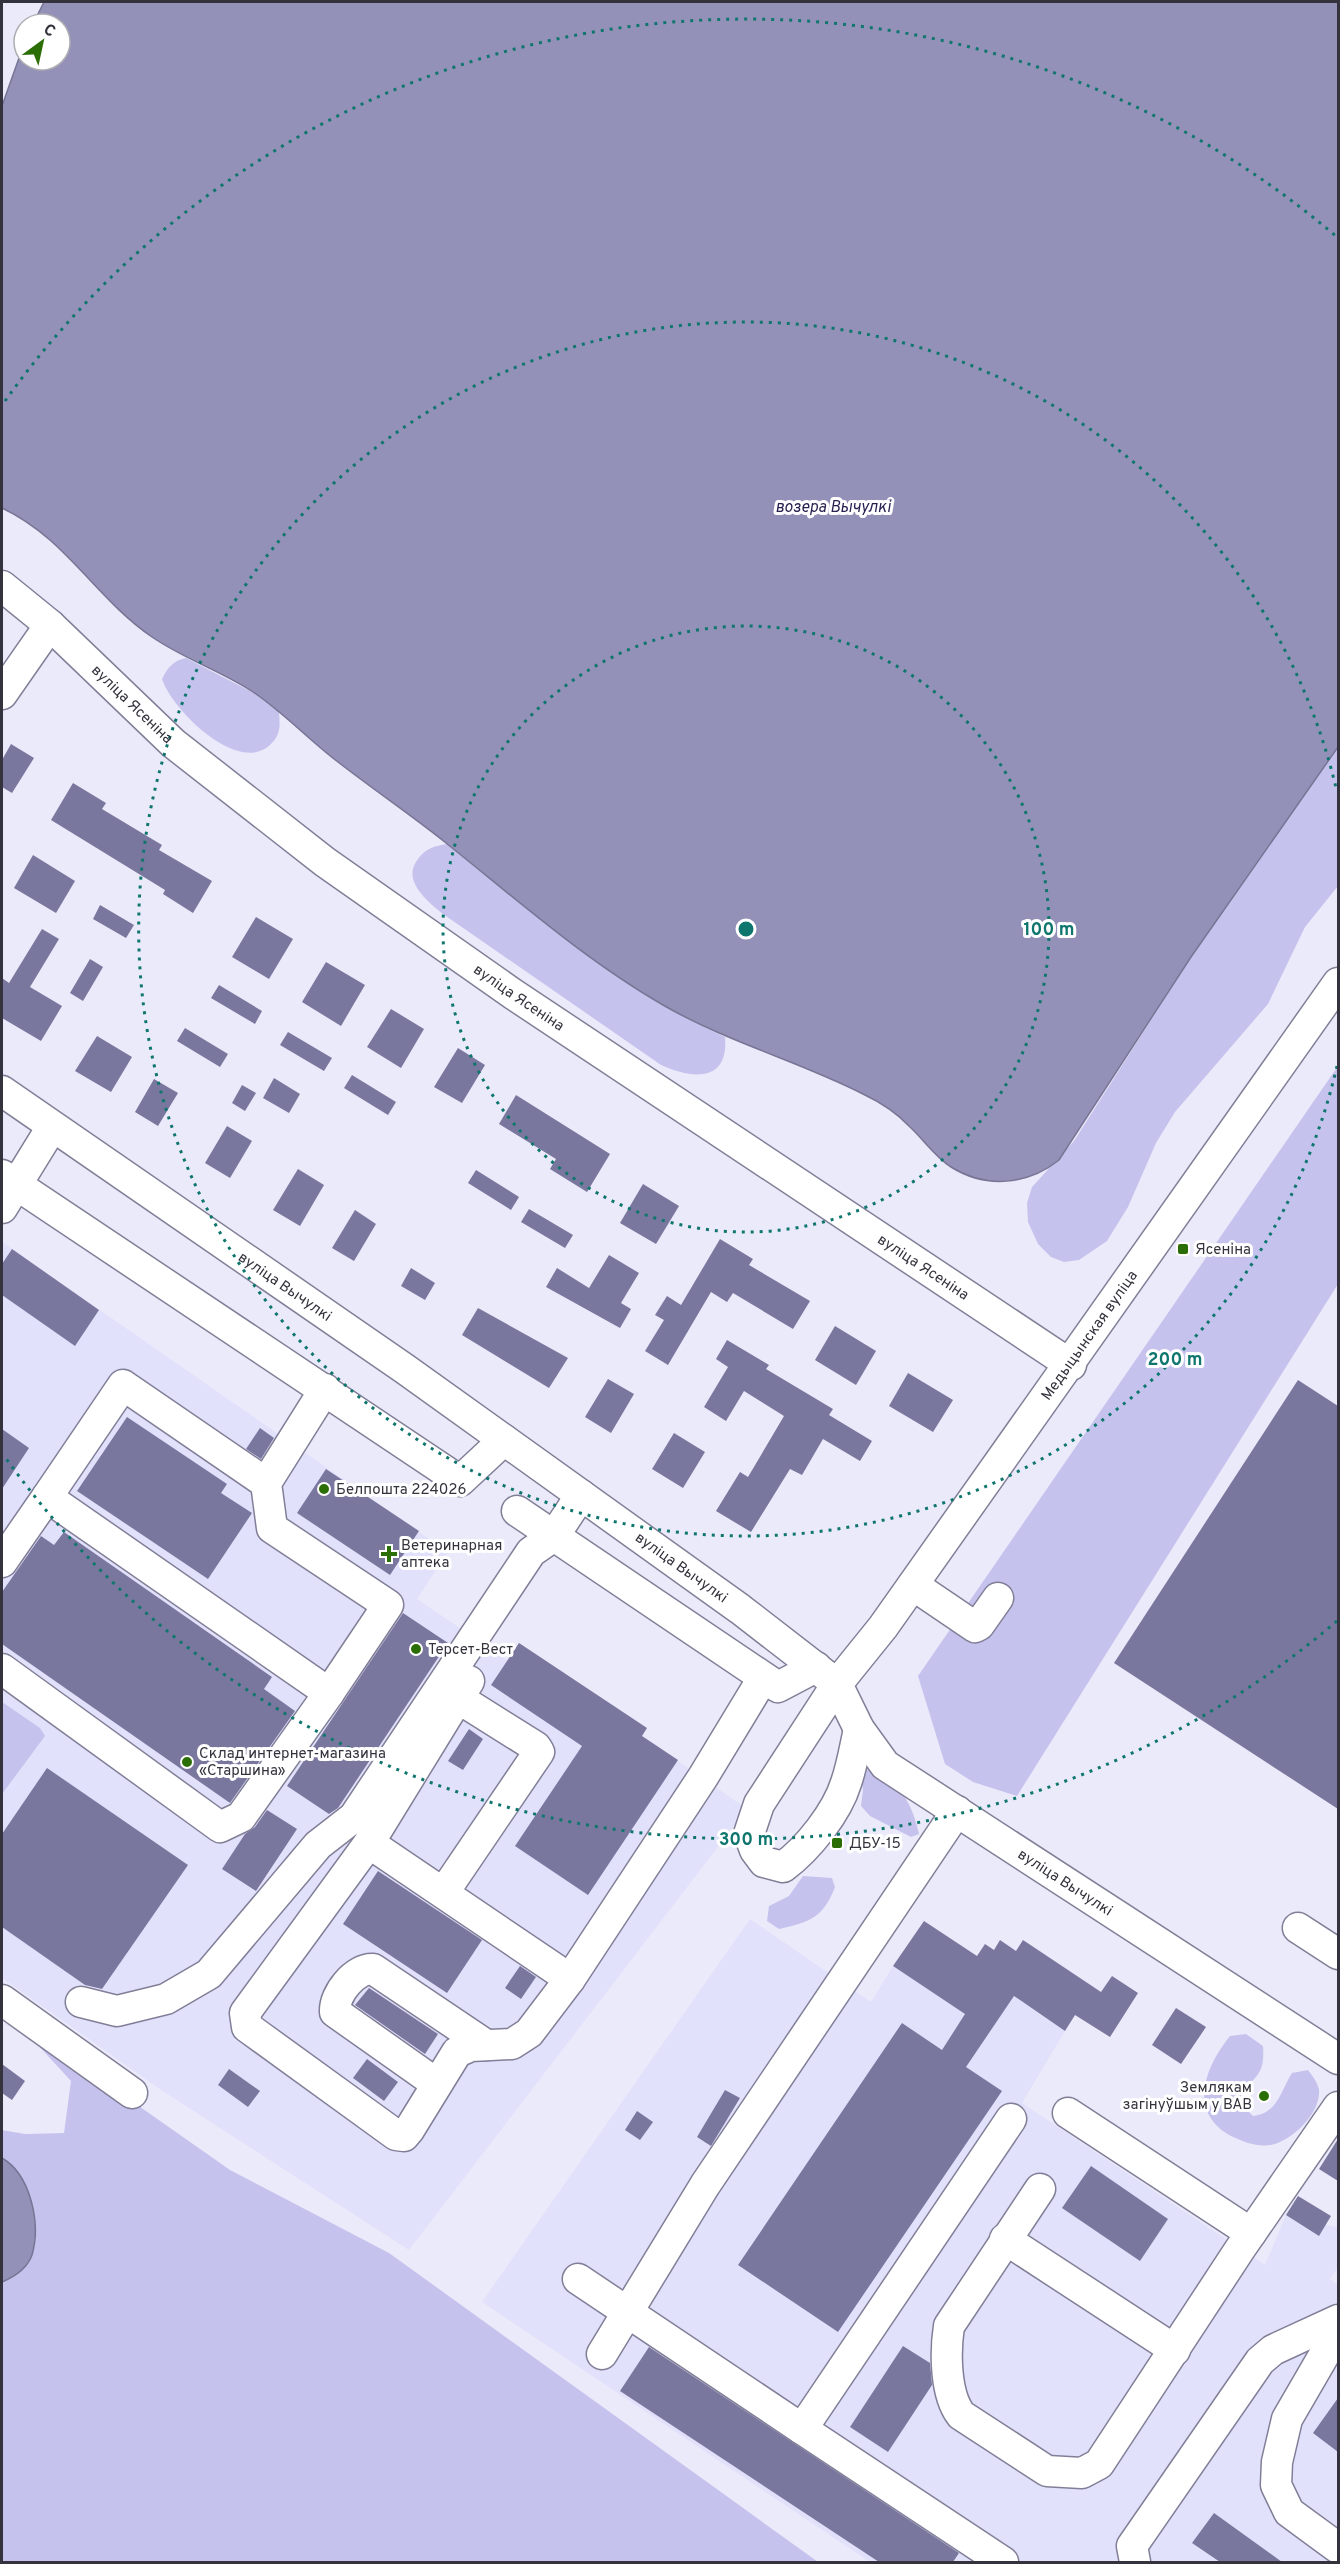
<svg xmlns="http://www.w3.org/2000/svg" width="1340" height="2564" viewBox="0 0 1340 2564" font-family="Overpass,sans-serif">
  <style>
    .built { fill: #e2e1fc }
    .green { fill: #c5c3ed }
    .water { fill: #9491b9; stroke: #777594; stroke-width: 1.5 }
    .building { fill: #7a779e }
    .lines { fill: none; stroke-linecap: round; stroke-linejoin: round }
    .minor-casing { stroke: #817f97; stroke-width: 33 }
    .minor { stroke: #fff; stroke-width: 30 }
    .ring { fill: none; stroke: #0f766e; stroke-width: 3; stroke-dasharray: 3 6 }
    .poi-dot { fill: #2c6e06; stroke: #fff; stroke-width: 2 }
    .labels { text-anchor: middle; stroke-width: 6; stroke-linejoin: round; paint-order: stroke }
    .street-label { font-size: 15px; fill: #34333d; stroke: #fff }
    .poi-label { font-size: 15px; fill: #34333d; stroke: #fff; text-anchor: start }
    .water-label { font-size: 16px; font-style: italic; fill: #292052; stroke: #fff }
    .centre { fill: #0f766e; stroke: #fff; stroke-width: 3 }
    .ring-label { font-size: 18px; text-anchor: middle; font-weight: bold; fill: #0f766e; stroke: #fff; stroke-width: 6; stroke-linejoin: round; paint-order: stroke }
  </style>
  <rect width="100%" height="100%" fill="#ebeafa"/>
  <!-- built -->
  <g class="built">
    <polygon points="2,1242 448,1552 417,1599 507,1660 519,1643 647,1728 642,1736 747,1809 409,2250 161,2090 2,1978"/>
    <polygon points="750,1919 871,2002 893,1966 965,2014 1014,1996 1065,2031 1022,2103 1265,2265 1286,2215 1318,2235 1325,2225 1338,2227 1338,2267 1330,2279 1338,2285 1338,2562 870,2562 482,2302"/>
  </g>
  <!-- green -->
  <g class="green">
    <path d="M186 658 252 692 279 712C280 726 281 735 270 745 238 775 172 710 162 679 168 667 173 661 186 658Z"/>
    <polygon points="1338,747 1338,886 1305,927 1268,1004 1175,1112 1156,1143 1128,1207 1107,1241 1079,1260 1064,1262 1051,1257 1038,1244 1028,1222 1027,1203 1032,1187 1074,1141 1191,957"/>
    <path d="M447 844C534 915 623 990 725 1037 729 1083 692 1079 661 1065L443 914C427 901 401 880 418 859 426 848 434 846 447 844Z"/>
    <polygon points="1338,1066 1338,1284 1017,1796 973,1782 945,1764 918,1676"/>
    <polygon points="2,1702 40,1728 45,1736 2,1794"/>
    <path d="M866 1769C899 1782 911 1799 919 1834L911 1837 870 1816 861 1806 863 1790 861 1776Z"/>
    <path d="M803 1876 832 1878 835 1887C823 1918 810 1922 779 1929L767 1921 769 1906 789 1896Z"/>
    <path d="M12 2017 230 2170 389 2253 818 2562H2V2282C11 2279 29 2264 32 2254 42 2224 30 2174 2 2158V2130L25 2134 64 2133 71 2081Z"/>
    <path d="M1246 2034 1263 2046C1266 2085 1245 2076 1239 2102L1253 2116C1278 2113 1280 2092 1292 2073L1308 2070C1313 2077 1318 2083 1319 2090 1321 2113 1292 2141 1271 2145 1257 2147 1243 2142 1231 2136 1187 2112 1205 2067 1230 2036Z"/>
  </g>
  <!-- water -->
  <g class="water">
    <path d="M44 2H1338V747L1191 957 1059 1160C1028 1185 986 1189 951 1167 935 1157 924 1140 910 1127 897 1113 880 1102 863 1094 798 1061 727 1042 663 1005 585 960 516 899 446 843 411 815 374 790 338 762 309 740 284 713 253 692 221 671 184 659 152 637 95 598 66 538 2 508V106L24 44V60H60V24H33Z"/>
    <path d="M2 2158C31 2175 41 2224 32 2255 27 2269 14 2277 2 2282Z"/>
  </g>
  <!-- building -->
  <g class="building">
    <polygon points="11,744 34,758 12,793 2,787 2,760"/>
    <polygon points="73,783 106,803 102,809 162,845 159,850 212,881 193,913 163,894 165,890 51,820"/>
    <polygon points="33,855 75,881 56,913 14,888"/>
    <polygon points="100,905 134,925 126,938 93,919"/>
    <polygon points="256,917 293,939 269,979 232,957"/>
    <polygon points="42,929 59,939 30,987 62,1006 41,1041 2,1018 2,978 9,983"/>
    <polygon points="90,959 103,967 83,1001 70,993"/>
    <polygon points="326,962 365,985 341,1026 302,1002"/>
    <polygon points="219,985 262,1011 255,1024 211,998"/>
    <polygon points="391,1009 424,1029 401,1068 367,1047"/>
    <polygon points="185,1028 228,1054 220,1067 177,1041"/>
    <polygon points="288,1032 332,1058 324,1071 280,1045"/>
    <polygon points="97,1036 132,1057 111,1092 75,1071"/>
    <polygon points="458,1048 485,1065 462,1103 434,1087"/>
    <polygon points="352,1075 396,1102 388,1115 344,1088"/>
    <polygon points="274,1078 300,1094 289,1113 263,1098"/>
    <polygon points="154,1079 178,1093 158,1126 135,1112"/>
    <polygon points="242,1085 256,1093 245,1111 232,1103"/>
    <polygon points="516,1095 610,1154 587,1192 550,1169 556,1159 499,1124"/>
    <polygon points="227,1126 252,1141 230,1178 205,1163"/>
    <polygon points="298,1169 324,1185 300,1226 273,1210"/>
    <polygon points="476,1170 519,1197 511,1210 468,1183"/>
    <polygon points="643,1184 679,1206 656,1244 620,1223"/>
    <polygon points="529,1209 573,1235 565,1248 521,1222"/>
    <polygon points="355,1210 376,1224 354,1261 332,1248"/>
    <polygon points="720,1239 753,1259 749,1265 810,1301 793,1329 733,1293 727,1302 711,1292 668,1365 645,1351 664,1320 655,1315 667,1296 681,1305"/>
    <polygon points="12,1249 99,1310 75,1346 2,1295 2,1264"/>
    <polygon points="609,1255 639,1273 621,1303 631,1309 620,1328 546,1287 557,1268 589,1288"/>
    <polygon points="411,1268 435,1283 425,1300 401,1286"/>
    <polygon points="478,1308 568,1358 549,1388 462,1335"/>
    <polygon points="835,1326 876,1351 856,1385 815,1360"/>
    <polygon points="727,1340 769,1365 766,1369 833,1409 829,1415 872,1441 860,1461 823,1439 802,1475 790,1469 751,1532 716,1511 740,1472 748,1477 784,1416 744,1391 726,1421 704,1407 728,1367 716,1359"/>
    <polygon points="908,1373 953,1400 933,1432 889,1406"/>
    <polygon points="608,1379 634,1394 611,1433 585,1417"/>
    <polygon points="1298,1380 1338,1406 1338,1809 1114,1663"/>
    <polygon points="127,1417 227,1484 221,1493 252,1513 208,1579 77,1491"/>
    <polygon points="260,1428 274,1438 261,1459 246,1449"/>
    <polygon points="2,1429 29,1448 2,1489"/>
    <polygon points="674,1433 705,1452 683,1488 652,1469"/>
    <polygon points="326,1469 419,1531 390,1575 297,1513"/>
    <polygon points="64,1532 272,1677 264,1689 295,1711 230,1803 2,1644 2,1592 41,1536 54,1545"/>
    <polygon points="403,1613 448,1643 338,1808 329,1814 287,1786"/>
    <polygon points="519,1643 647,1728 642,1736 678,1760 588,1895 515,1846 582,1746 491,1685"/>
    <polygon points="469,1729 483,1739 463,1770 448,1761"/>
    <polygon points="47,1768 188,1865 102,1989 85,1985 2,1927 2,1834"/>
    <polygon points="267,1810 297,1829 256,1891 222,1869 245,1834 255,1827"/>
    <polygon points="378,1871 482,1940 447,1993 343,1924"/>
    <polygon points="924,1921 977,1956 985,1944 994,1950 1000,1940 1016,1951 1023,1940 1101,1992 1112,1976 1138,1993 1110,2037 1075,2015 1065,2031 1014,1996 966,2067 1002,2091 838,2332 738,2265 902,2023 942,2050 965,2014 893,1966"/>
    <polygon points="520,1966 536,1977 521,1999 505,1988"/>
    <polygon points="369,1988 438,2034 425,2054 355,2005"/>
    <polygon points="1176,2008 1206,2027 1181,2064 1152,2045"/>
    <polygon points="367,2059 398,2082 384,2101 353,2078"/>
    <polygon points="2,2064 25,2081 12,2100 2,2093"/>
    <polygon points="229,2069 260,2091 248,2107 218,2085"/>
    <polygon points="725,2090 740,2098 711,2146 697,2137"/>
    <polygon points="637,2111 653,2122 640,2140 625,2130"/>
    <polygon points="1338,2139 1338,2181 1319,2169"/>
    <polygon points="1091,2166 1168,2219 1140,2261 1062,2208"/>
    <polygon points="1298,2196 1331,2216 1319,2236 1286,2215"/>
    <polygon points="903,2346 930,2363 932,2385 888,2452 850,2427"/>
    <polygon points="649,2347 959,2553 953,2562 879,2562 620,2391"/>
    <polygon points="1338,2398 1338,2452 1313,2433"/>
    <polygon points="1214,2513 1282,2562 1220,2562 1192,2543"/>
  </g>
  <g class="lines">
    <defs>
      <g id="minor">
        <path id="s1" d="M2 586 50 625 173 743 325 862 513 994 1071 1365"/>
        <polyline points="2,694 50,625"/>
        <path id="s2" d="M2 1091 405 1369 740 1609 837 1684 859 1729 885 1765 1338 2059"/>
        <polyline points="2,1175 460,1481 504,1440"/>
        <polyline points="2,1208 52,1127"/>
        <polyline points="266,1483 272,1528 388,1605 329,1693 47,1497 123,1385 266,1483 325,1389"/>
        <polyline points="517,1511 778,1687 816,1667"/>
        <polyline points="2,1562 47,1497"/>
        <polyline points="913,1585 975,1627 979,1625 998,1598"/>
        <polyline points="2,1669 220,1827 241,1817 329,1693"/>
        <polyline points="458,1698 369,1843 245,2013 247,2027 396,2135 404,2136 409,2130 457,2052 471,2046 512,2044 529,2033 570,1979 703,1777 763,1678"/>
        <path id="s3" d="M859 1729C855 1747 852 1766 846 1783 837 1812 808 1849 783 1867L764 1862 755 1850 749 1834 759 1804 837 1684 883 1627 1338 983"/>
        <polyline points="369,1843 570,1979"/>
        <polyline points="444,1892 539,1752 536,1747 458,1698 469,1681"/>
        <polyline points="1298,1928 1338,1954"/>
        <polyline points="2,2000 132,2093"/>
        <polyline points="81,2002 117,2011 166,1999 209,1974 318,1845 354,1817 531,1552 554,1536 581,1495"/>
        <path d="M437 2084 335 2012C334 1994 355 1968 373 1969L486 2045"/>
        <polyline points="1068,2113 1251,2233"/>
        <path d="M1040 2189 949 2326C945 2352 945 2394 961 2415L1047 2471 1082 2473 1099 2464 1240 2249 1338 2107"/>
        <polyline points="1005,2239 1175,2350"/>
        <polyline points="578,2279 802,2429 1011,2119"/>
        <polyline points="1338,2331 1287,2419 1277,2462 1276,2485 1289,2512 1338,2548"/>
        <polyline points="602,2354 705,2185 957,1811"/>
        <polyline points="802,2429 1003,2562"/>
        <polyline points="1135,2562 1132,2546 1260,2361 1273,2350 1338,2320"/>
      </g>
    </defs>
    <!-- minor casing -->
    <use href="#minor" class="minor-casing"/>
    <!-- minor -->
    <use href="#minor" class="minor"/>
  </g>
  <!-- distance rings -->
  <g class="ring">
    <circle cx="746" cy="929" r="303"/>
    <path d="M1337 1066A607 607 0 1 1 1337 792"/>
    <path d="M1337 1621A910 910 0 0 1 5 1457M5 401A910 910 0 0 1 1337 237"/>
  </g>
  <!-- markers -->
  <g class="poi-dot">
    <rect x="1177" y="1243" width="12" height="12" rx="3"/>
    <circle cx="324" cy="1489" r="6"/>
    <path d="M386 1545h6v6h6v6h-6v6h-6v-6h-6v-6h6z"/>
    <circle cx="416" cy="1649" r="6"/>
    <circle cx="187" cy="1762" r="6"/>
    <rect x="831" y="1837" width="12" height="12" rx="3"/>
    <circle cx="1264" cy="2096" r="6"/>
  </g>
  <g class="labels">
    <!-- street labels -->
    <g class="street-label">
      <text dy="5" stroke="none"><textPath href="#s1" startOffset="176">вуліца Ясеніна</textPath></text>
      <text dy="5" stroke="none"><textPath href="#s1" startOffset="662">вуліца Ясеніна</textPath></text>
      <text dy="5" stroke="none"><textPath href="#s1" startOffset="1148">вуліца Ясеніна</textPath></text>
      <text dy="5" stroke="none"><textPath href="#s2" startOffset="344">вуліца Вычулкі</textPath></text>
      <text dy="5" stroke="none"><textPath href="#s3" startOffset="819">Медыцынская вуліца</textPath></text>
      <text dy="5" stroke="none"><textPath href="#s2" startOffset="830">вуліца Вычулкі</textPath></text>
      <text dy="5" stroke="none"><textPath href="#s2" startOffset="1334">вуліца Вычулкі</textPath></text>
    </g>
    <!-- poi labels -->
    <g class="poi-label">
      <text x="1195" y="1254">Ясеніна</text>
      <text x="336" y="1494">Белпошта 224026</text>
      <text x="401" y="1550">Ветеринарная<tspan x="401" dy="17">аптека</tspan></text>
      <text x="428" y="1654">Терсет-Вест</text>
      <text x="199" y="1758">Склад интернет-магазина<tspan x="199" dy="17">«Старшина»</tspan></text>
      <text x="849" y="1848">ДБУ-15</text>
      <text x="1252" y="2092" text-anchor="end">Землякам<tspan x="1252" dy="17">загінуўшым у ВАВ</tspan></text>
    </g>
    <!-- water labels -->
    <g class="water-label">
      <text x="833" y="512">возера Вычулкі</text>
    </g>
  </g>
  <circle cx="746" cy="929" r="9" class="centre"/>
  <g class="ring-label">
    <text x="1049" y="935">100 m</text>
    <text x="1175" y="1365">200 m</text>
    <text x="746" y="1845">300 m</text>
  </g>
  <!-- border -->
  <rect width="1340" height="2564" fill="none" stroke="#34333d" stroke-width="6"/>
  <!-- north arrow -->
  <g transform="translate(42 42) rotate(33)"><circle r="28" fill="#ffffff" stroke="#aeadb1" stroke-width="1.5"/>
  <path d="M0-4.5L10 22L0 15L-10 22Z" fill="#2c6e06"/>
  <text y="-9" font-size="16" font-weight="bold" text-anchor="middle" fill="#34333d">С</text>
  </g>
</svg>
